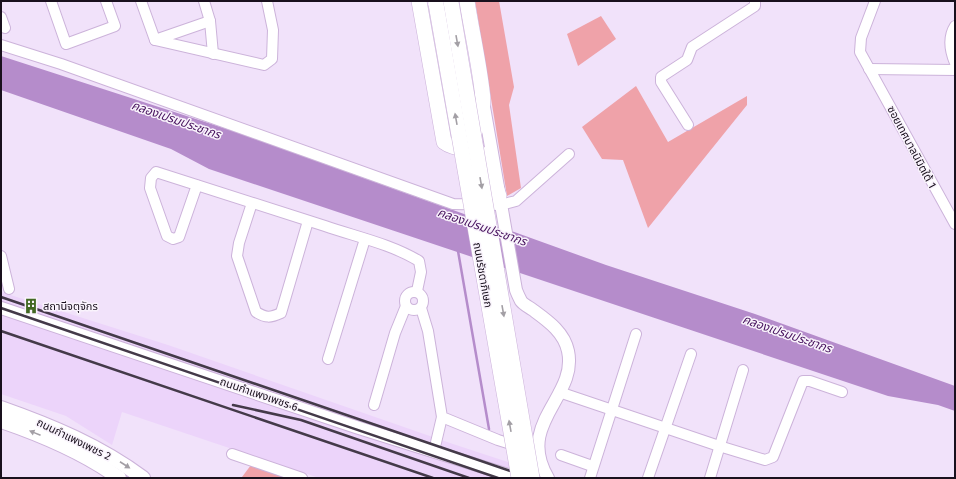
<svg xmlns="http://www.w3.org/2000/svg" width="956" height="479" viewBox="0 0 956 479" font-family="'Fira Sans','Noto Sans Thai',sans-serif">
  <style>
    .built { fill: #ecd4fa }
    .green { fill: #efa2a9 }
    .water { fill: #b58ccb }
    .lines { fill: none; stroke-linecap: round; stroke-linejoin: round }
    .stream { stroke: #b58ccb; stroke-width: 2.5 }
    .minor-casing { stroke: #ccb3da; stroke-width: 12 }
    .tertiary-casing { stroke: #ccb3da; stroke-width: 14 }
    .secondary-casing { stroke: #ccb3da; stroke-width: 16 }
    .primary-casing { stroke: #ccb3da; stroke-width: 16 }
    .minor { stroke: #fff; stroke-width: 10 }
    .tertiary { stroke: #fff; stroke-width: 12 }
    .secondary { stroke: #fff; stroke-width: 14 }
    .primary { stroke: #fff; stroke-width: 15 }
    .rail { stroke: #443a49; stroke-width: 2.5 }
    .primary-bridge-casing { stroke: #ccb3da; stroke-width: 16; stroke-linecap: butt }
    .primary-bridge { stroke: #fff; stroke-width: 15 }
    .oneway { fill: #a39fa5 }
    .labels { text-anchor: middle; stroke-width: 3; stroke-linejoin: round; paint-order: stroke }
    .street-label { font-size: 11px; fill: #19101d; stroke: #f9f3fc }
    .poi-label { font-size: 11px; fill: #19101d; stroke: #f9f3fc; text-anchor: start }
    .water-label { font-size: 12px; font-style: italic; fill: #45105c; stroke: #f9f3fc }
  </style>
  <rect width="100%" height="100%" fill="#f1e2fa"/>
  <!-- built -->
  <polygon class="built" points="1,292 168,345 450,443 556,478 319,478 122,412 112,445 66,416 1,394"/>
  <!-- green -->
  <g class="green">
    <polygon points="475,1 499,1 514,87 509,105 521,188 507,196"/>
    <polygon points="601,16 616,39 578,66 567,34"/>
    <polygon points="636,86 668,142 747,96 747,105 648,228 623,160 602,159 582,127"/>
    <polygon points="251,465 289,478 242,477"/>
  </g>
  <!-- water -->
  <polygon class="water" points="1,56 230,130 606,265 755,314 955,386 955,411 938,405 888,396 209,169 171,149 1,90"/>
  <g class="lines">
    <!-- stream -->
    <polyline class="stream" points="458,251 489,429"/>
    <defs>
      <g id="minor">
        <polyline points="51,1 66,44 115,26 106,1"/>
        <polyline points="141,1 155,40"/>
        <polyline points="204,1 210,21 213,54"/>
        <polyline points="875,1 861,38 860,52 955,224"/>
        <polyline points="1,17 5,28"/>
        <polyline points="210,21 155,40 264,65 272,59 273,30 267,1"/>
        <path d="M955 26C948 37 950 51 955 63"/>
        <polyline points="1,45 61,64 453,204 500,205 516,201 569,154"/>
        <polyline points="869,69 955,70"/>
        <polyline points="688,125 661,82 661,77 687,60 692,47 755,6 755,1"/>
        <path d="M197 185 179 237 173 239 167 236 150 188 151 178 156 172C213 190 269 208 325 226 357 237 391 244 419 261L421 272 417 291"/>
        <path d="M252 203 239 243 237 256 256 312C266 318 270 318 281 313L308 221"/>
        <polyline points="1,256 9,289"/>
        <circle cx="414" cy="301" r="9"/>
        <polyline points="421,308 428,331 442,417 498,440 517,446"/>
        <polyline points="328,359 365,239"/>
        <polyline points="559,392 719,446 765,460 773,457 803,381 810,381 842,392"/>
        <polyline points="374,405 395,333 406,306"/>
        <polyline points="434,451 442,417"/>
        <polyline points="232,454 302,478"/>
        <polyline points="561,455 592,466"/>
        <polyline points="590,478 636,334"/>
        <polyline points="648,478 691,354"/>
        <polyline points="710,478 743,370"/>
      </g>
      <g id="tertiary">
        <path d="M484 107 516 290C517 293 519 297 521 301 524 305 529 307 533 310 548 321 564 332 568 351 578 397 515 423 548 478"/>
        <polyline points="1,308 356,427 518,478"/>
      </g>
      <g id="secondary">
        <path d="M1 408C52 426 100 446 143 478"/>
        <path d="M1 421C42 435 83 452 119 478"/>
      </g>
      <g id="primary">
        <path d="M419 1 444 142C452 148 458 147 468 148 489 150 493 179 499 196"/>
        <path d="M467 1C472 33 480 67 483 99 483 112 479 130 469 138"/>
      </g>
    </defs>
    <!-- minor casing -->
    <use href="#minor" class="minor-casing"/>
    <!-- tertiary casing -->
    <use href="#tertiary" class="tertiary-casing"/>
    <!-- secondary casing -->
    <use href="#secondary" class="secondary-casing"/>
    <!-- primary casing -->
    <use href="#primary" class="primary-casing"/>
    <!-- minor -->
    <use href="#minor" class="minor"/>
    <!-- tertiary -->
    <use href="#tertiary" class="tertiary"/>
    <!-- secondary -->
    <use href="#secondary" class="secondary"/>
    <!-- primary -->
    <use href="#primary" class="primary"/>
    <!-- rail -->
    <g class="rail">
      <polyline points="1,297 531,478"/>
      <polyline points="1,308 498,478"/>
      <polyline points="1,331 433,478"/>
      <polyline points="233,405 301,420 469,478"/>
    </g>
    <defs>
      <g id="primary-bridge">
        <polyline points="451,2 532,478"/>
        <polyline points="436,4 519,478"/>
      </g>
    </defs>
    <!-- primary-bridge casing -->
    <use href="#primary-bridge" class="primary-bridge-casing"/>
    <!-- primary-bridge -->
    <use href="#primary-bridge" class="primary-bridge"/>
  </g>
  <!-- one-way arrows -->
  <defs><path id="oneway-solid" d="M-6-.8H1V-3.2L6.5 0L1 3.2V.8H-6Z"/></defs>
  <g class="oneway">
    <use href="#oneway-solid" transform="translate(457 41) rotate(80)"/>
    <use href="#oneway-solid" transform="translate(456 119) rotate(-100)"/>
    <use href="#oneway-solid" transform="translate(481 183) rotate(80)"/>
    <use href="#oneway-solid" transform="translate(503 311) rotate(80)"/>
    <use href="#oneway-solid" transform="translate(510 426) rotate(-100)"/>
    <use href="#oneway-solid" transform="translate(35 433) rotate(-158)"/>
    <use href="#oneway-solid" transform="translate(125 465) rotate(33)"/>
  </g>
  <!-- icons -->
  <defs>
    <symbol id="building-bare" viewBox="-9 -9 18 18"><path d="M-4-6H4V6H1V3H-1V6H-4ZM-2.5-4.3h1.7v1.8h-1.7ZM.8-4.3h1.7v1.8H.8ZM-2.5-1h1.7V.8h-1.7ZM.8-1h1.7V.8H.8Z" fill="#426822" stroke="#f9f3fc" stroke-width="2.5" paint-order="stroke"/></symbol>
  </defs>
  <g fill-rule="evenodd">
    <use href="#building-bare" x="20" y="295" width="22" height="22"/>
  </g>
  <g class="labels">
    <!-- street labels -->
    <g class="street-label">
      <text transform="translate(912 147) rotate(62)" y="4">ซอยเทศบาลนิมิตใต้ 1</text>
      <text transform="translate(483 275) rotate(80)" y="4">ถนนรัชดาภิเษก</text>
      <text transform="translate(259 394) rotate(19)" y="4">ถนนกำแพงเพชร 6</text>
      <text transform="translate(74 439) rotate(26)" y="4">ถนนกำแพงเพชร 2</text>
    </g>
    <!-- poi labels -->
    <g class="poi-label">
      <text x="43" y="310">สถานีจตุจักร</text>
    </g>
    <!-- water labels -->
    <g class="water-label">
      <text transform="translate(176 120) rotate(19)" y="4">คลองเปรมประชากร</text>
      <text transform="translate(482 227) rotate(19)" y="4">คลองเปรมประชากร</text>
      <text transform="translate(787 334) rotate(19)" y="4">คลองเปรมประชากร</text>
    </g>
  </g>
  <!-- border -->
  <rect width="956" height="479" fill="none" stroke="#19101d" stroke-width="4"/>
</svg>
